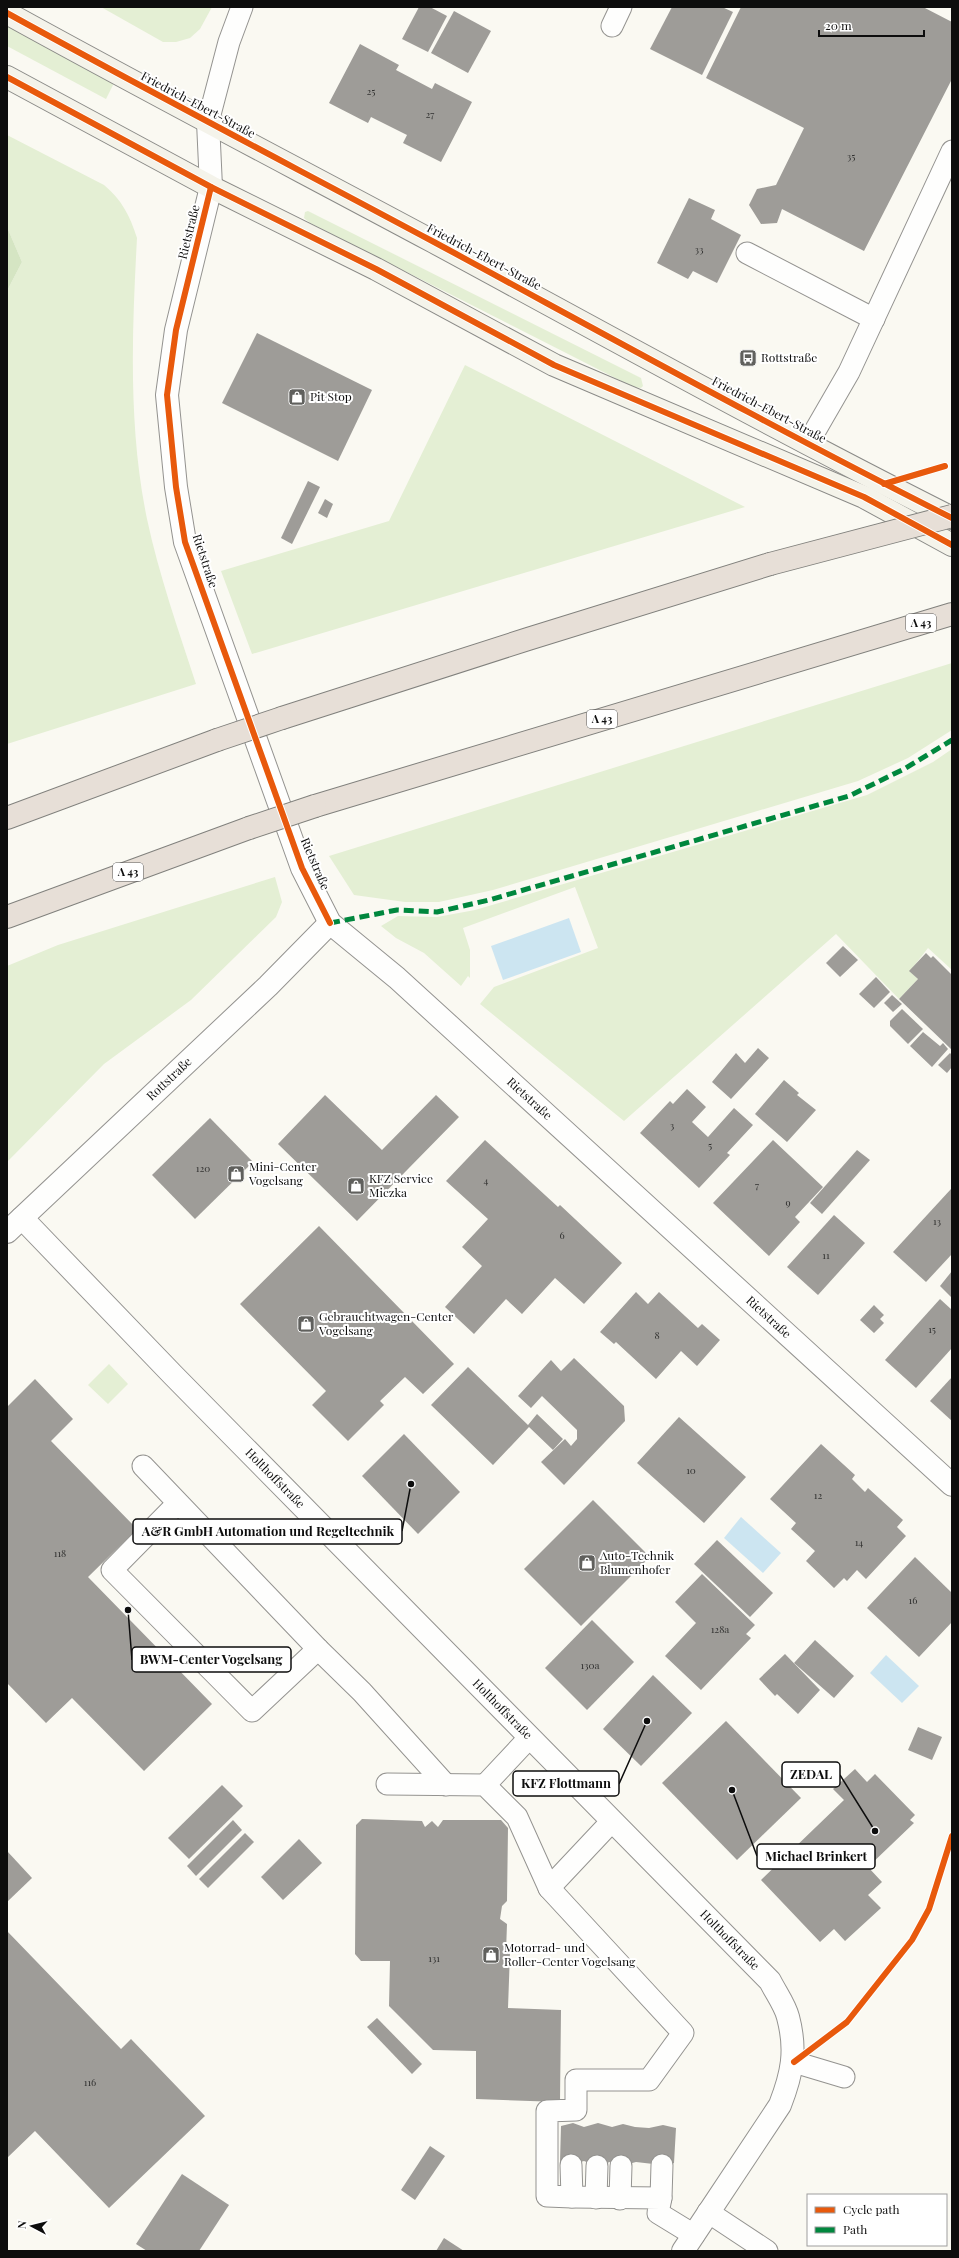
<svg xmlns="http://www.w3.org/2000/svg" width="959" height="2258" viewBox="0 0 959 2258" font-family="'Playfair Display',serif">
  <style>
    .green { fill: #e4efd4 }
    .forest { fill: #d5e5c3 }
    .water { fill: #cce5f1 }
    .building { fill: #9e9c98 }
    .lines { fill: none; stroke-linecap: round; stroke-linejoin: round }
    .lane-casing { stroke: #949390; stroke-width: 23 }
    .street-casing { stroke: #949390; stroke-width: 24 }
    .secondary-casing { stroke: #8a8a87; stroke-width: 24 }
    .highway-casing { stroke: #81817d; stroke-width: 24 }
    .lane { stroke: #fefefd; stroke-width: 21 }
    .street { stroke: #fefefd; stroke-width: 22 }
    .secondary { stroke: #f4f3ea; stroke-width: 22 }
    .highway { stroke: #e7dfd7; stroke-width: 22 }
    .highway-bridge-casing { stroke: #81817d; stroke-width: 24; stroke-linecap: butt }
    .highway-bridge { stroke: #e7dfd7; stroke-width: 22 }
    .quiet { stroke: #00873e; stroke-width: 5; stroke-dasharray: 10 5; stroke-linecap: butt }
    .cycleway-casing { stroke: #fff; stroke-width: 8 }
    .cycleway { stroke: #e8590c; stroke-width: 6 }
    .labels { text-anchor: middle; stroke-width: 4; stroke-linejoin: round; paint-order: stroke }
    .number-label { font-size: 10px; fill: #313130 }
    .shield { fill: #fff; stroke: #565656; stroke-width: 1 }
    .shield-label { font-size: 11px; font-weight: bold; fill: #0d0d0d }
    .street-label { font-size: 12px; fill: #0d0d0d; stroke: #fff }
    .poi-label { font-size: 12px; fill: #0d0d0d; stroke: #fff; text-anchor: start }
    .leader { fill: none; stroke: #0d0d0d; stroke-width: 1.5 }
    .callout-dot { fill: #0d0d0d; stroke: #fff; stroke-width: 1.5 }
    .callout { fill: #fff; stroke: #0d0d0d; stroke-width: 1.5 }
    .callout-label { font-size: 13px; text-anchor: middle; font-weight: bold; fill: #0d0d0d }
  </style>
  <rect width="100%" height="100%" fill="#faf9f2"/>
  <!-- green -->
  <g class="green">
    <polygon points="101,7 212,7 200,29 190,38 176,42 163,42"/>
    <polygon points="7,25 114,83 106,99 7,46"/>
    <path d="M7 135 104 185C122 200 130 216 137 238 132 331 128 427 147 519 159 575 178 629 196 684L7 744V291L22 262 7 227Z"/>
    <polygon points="308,211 641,378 643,386 641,388 633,387 310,223 304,218 305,212"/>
    <polygon points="465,365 745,507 252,654 221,571 389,521"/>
    <polygon points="952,663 952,730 908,758 858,781 493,890 439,902 405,902 354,895 329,856"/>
    <polygon points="952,749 952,970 928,948 910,971 918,979 899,999 836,934 624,1121 480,1004 494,987 598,948 575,887 463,928 470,950 470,978 468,976 461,986 424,953 396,938 381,926 398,916 437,917 475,910 867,795 933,762"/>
    <polygon points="275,877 282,902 276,917 191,1000 104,1064 7,1162 7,966 58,945"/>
    <polygon points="109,1364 128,1384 108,1404 88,1385"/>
  </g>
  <!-- forest -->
  <polygon class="forest" points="7,227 22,262 7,291"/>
  <!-- water -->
  <g class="water">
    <polygon points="569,918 581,952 503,980 491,946"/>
    <polygon points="741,1517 781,1553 763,1573 724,1538"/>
    <polygon points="886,1655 919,1686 902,1703 870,1673"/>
  </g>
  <!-- building -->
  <g class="building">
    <polygon points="419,7 430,7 447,16 428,52 402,39"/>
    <polygon points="672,7 722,7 733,12 702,75 650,49"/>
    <polygon points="741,7 923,7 952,22 952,79 864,251 782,209 777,223 761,224 749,205 757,189 776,185 804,128 706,78"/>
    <polygon points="454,11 491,31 468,73 431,53"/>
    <polygon points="360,44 399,65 396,70 432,89 435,83 472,102 441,162 403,143 407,135 371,117 368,123 329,103"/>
    <polygon points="689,198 715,210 711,219 741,235 717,283 693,271 688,279 657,263"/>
    <polygon points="257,333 372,390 338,461 222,403"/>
    <polygon points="308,481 320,487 292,544 281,538"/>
    <polygon points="325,499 333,504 327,518 318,513"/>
    <polygon points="843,946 858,960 840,977 826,963"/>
    <polygon points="926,953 931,958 933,956 952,975 952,1050 899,999 918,979 909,971"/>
    <polygon points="876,977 890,992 874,1008 859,994"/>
    <polygon points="892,995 902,1004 893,1012 884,1003"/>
    <polygon points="902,1009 923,1029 908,1044 890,1026 890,1021"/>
    <polygon points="923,1032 940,1046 943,1043 948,1049 932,1067 910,1046"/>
    <polygon points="758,1048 769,1058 731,1099 712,1082 736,1053 745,1063"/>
    <polygon points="950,1053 952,1055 952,1067 947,1073 938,1065"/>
    <polygon points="784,1080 799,1093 797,1095 816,1110 787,1142 755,1114"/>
    <polygon points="687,1089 706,1107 692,1122 708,1137 734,1108 753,1125 727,1153 730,1155 699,1188 640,1133 670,1101 673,1104"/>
    <polygon points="325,1095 382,1150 436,1095 459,1117 357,1221 278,1144"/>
    <polygon points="210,1118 253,1162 195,1219 152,1175"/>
    <polygon points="485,1140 558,1207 560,1205 622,1263 584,1304 555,1278 522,1314 506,1299 474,1334 445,1307 482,1266 462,1247 488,1219 446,1181"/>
    <polygon points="773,1140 823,1187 795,1217 800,1222 769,1256 713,1203"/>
    <polygon points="857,1150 870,1160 822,1214 810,1203"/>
    <polygon points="951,1189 952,1254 926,1282 893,1252"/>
    <polygon points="834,1215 865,1243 818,1295 787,1267"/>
    <polygon points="319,1226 454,1364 423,1394 405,1377 380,1401 384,1405 348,1441 312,1405 326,1391 240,1304"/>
    <polygon points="952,1271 952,1298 940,1286"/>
    <polygon points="636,1292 648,1304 659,1292 698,1328 702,1324 720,1340 697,1366 681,1351 656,1379 616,1342 614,1344 600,1332"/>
    <polygon points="940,1299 952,1310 952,1348 916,1388 885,1360"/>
    <polygon points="874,1305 884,1315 880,1319 884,1323 874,1333 860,1320"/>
    <polygon points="574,1358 624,1406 625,1421 564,1485 541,1462 565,1439 571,1446 577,1439 577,1430 542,1396 531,1408 518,1396 551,1360 561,1371"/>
    <polygon points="468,1367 528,1425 537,1414 563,1439 553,1450 529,1427 493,1465 431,1405"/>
    <polygon points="952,1377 952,1421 930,1401"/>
    <polygon points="35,1379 73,1419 51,1441 137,1529 88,1577 212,1704 144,1771 72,1698 46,1723 7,1683 7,1407"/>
    <polygon points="679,1417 746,1477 704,1523 637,1463"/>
    <polygon points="404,1434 460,1492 418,1534 362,1476"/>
    <polygon points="821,1444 855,1475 852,1479 865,1492 868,1488 903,1520 897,1527 906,1536 866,1579 857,1570 847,1581 844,1578 834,1588 806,1561 815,1551 791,1529 796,1523 770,1499"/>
    <polygon points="593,1500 650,1557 581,1626 524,1569"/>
    <polygon points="717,1540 773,1593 750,1617 694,1564"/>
    <polygon points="915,1557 952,1593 952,1622 919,1657 867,1608"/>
    <polygon points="702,1574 755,1625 746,1634 751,1638 701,1690 665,1656 696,1623 675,1602"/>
    <polygon points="592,1620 634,1662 587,1710 545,1668"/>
    <polygon points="815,1640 854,1676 834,1698 794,1663"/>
    <polygon points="785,1654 820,1690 798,1714 777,1694 775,1696 759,1679"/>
    <polygon points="653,1675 692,1713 641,1766 603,1729"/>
    <polygon points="726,1721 801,1798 737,1860 662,1783"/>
    <polygon points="918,1727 942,1737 932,1760 908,1750"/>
    <polygon points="855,1769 867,1782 875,1774 915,1815 910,1820 914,1823 868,1867 882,1882 868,1895 881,1908 845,1941 834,1929 820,1942 761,1880 844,1800 833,1789"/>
    <polygon points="222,1785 243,1806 189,1859 168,1838"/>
    <polygon points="362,1819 422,1821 425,1827 432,1821 438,1827 443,1820 501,1820 508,1828 507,1901 502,1906 500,1919 507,1924 506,1952 510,1952 508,2008 561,2010 560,2102 476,2099 476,2051 433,2050 389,2006 390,1961 361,1961 355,1954 356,1825"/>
    <polygon points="233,1820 242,1830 196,1876 187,1866"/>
    <polygon points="245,1833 254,1842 208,1888 199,1879"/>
    <polygon points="299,1839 322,1863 283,1900 261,1877"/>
    <polygon points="7,1851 32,1878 7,1902"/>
    <polygon points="7,1931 121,2049 131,2039 205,2116 109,2208 35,2131 7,2158"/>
    <polygon points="377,2018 422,2064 412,2074 367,2027"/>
    <polygon points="573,2123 584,2127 598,2123 612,2127 623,2124 635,2127 649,2128 663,2125 676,2128 674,2163 662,2165 636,2162 621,2166 610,2162 597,2166 584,2161 571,2165 560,2162 561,2126"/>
    <polygon points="430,2146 445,2156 415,2200 401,2190"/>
    <polygon points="182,2174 229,2205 199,2251 147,2251 136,2244"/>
    <polygon points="444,2238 464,2251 436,2251"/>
  </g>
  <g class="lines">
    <defs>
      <g id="lane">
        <polyline points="612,26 621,7"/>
        <polyline points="208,122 229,42 242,7"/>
        <polyline points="747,253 874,319"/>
        <polyline points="808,443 849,372 952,151"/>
        <polyline points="143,1466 318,1649 252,1711 112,1570 178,1503"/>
        <polyline points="318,1649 362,1692 446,1785"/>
        <polyline points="387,1784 485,1785 517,1817 549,1888 683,2033 649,2080 576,2080 576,2110 547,2111 547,2196 572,2197"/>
        <polyline points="485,1785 529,1738"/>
        <polyline points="549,1888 612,1821"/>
        <polyline points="794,2062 844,2077"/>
        <polyline points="571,2165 572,2197 661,2198 658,2213 694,2235"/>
        <polyline points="596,2198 597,2166"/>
        <polyline points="661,2198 662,2165"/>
        <polyline points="620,2199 621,2166"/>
        <polyline points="708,2212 767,2251"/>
      </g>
      <g id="street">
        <path id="s1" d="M208 122 211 187 176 330 167 395 176 487 185 542 302 868 330 923 397 978 952 1485"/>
        <path id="s2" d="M22 1218 173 1375 770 1981C776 1993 785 2005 788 2017 797 2051 792 2074 780 2105L683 2251"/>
        <path id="s3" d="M7 1232 268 986 330 923"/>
      </g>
      <g id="secondary">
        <path d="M7 13C148 91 292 166 434 242 606 335 777 430 952 518"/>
        <polyline points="7,77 211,187 376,269 554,365 864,497 952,545"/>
      </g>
      <g id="highway">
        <polyline points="282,718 528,639 770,564"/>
        <polyline points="315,806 952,614"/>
        <polyline points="7,818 217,740"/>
        <polyline points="7,917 249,828"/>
      </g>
    </defs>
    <!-- lane casing -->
    <use href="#lane" class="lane-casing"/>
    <!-- street casing -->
    <use href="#street" class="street-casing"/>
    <!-- secondary casing -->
    <use href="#secondary" class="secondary-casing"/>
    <!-- highway casing -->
    <use href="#highway" class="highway-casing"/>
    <!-- lane -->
    <use href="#lane" class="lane"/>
    <!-- street -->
    <use href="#street" class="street"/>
    <!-- secondary -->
    <use href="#secondary" class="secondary"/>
    <!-- highway -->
    <use href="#highway" class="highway"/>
    <defs>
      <g id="highway-bridge">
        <polyline points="770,564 952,516"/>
        <polyline points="217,740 282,718"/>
        <polyline points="249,828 315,806"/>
      </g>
    </defs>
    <!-- highway-bridge casing -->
    <use href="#highway-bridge" class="highway-bridge-casing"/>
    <!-- highway-bridge -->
    <use href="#highway-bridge" class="highway-bridge"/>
    <!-- quiet -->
    <polyline class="quiet" points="330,923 397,910 437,912 489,900 849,796 904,769 952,740"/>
    <defs>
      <g id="cycleway">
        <path d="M7 13C148 91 292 166 434 242 606 335 777 430 952 518"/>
        <polyline points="7,77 211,187 376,269 554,365 864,497 952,545"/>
        <polyline points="211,187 176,330 167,395 176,487 185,542 302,868 330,923"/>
        <polyline points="884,484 945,466"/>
        <polyline points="794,2062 847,2022 912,1940 929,1909 952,1836"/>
      </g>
    </defs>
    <!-- cycleway casing -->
    <use href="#cycleway" class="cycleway-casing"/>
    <!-- cycleway -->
    <use href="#cycleway" class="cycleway"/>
  </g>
  <!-- icons -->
  <defs>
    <symbol id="bus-square" viewBox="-11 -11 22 22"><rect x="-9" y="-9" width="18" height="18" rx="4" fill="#60605d" stroke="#fff"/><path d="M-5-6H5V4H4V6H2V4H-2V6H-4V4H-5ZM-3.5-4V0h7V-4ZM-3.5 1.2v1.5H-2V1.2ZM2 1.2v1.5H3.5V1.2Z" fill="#fff"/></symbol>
    <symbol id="shop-square" viewBox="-11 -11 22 22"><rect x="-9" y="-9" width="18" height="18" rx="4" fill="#60605d" stroke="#fff"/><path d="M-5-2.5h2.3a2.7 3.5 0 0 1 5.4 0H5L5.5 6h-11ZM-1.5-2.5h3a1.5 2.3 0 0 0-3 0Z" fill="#fff"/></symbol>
  </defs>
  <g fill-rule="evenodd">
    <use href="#bus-square" x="738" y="348" width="20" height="20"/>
    <use href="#shop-square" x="287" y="387" width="20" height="20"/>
    <use href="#shop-square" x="226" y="1164" width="20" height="20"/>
    <use href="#shop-square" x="346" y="1176" width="20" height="20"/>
    <use href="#shop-square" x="296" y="1314" width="20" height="20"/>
    <use href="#shop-square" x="577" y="1553" width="20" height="20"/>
    <use href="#shop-square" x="481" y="1945" width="20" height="20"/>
  </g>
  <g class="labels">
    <!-- number labels -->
    <g class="number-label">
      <text x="371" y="95">25</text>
      <text x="430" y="118">27</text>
      <text x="851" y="160">35</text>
      <text x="699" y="253">33</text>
      <text x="672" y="1129">3</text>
      <text x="710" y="1149">5</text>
      <text x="203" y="1172">120</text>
      <text x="486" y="1184">4</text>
      <text x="757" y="1189">7</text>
      <text x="788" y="1206">9</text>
      <text x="937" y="1225">13</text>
      <text x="562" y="1239">6</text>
      <text x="826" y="1259">11</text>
      <text x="932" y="1333">15</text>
      <text x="657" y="1339">8</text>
      <text x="691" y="1474">10</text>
      <text x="818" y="1499">12</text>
      <text x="859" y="1546">14</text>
      <text x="60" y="1557">118</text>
      <text x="913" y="1604">16</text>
      <text x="720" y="1633">128a</text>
      <text x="590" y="1669">130a</text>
      <text x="434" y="1962">131</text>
      <text x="90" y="2086">116</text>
    </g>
    <!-- shield labels -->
    <g class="shield">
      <rect x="906" y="614" width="30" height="18" rx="3"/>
      <rect x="587" y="710" width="30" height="18" rx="3"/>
      <rect x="113" y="863" width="30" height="18" rx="3"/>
    </g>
    <g class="shield-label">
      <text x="921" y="627">A 43</text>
      <text x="602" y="723">A 43</text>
      <text x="128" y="876">A 43</text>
    </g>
    <!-- street labels -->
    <g class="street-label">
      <text transform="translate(198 105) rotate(28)" y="4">Friedrich-Ebert-Straße</text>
      <text transform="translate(189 232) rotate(-76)" y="4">Rietstraße</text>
      <text transform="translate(484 257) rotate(28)" y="4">Friedrich-Ebert-Straße</text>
      <text transform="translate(769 410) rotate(28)" y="4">Friedrich-Ebert-Straße</text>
      <text transform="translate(205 561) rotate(72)" y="4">Rietstraße</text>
      <text transform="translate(315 864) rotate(67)" y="4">Rietstraße</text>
      <text dy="4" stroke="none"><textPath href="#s3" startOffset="223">Rottstraße</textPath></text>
      <text dy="4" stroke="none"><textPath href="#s1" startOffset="1100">Rietstraße</textPath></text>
      <text dy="4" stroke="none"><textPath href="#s1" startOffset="1424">Rietstraße</textPath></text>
      <text dy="4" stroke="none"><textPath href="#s2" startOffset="363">Holthoffstraße</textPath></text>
      <text dy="4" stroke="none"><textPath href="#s2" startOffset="687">Holthoffstraße</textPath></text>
      <text dy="4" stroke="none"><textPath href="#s2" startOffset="1011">Holthoffstraße</textPath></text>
    </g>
    <!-- poi labels -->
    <g class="poi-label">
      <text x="761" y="362">Rottstraße</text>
      <text x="310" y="401">Pit Stop</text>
      <text x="249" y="1171">Mini-Center<tspan x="249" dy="14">Vogelsang</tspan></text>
      <text x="369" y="1183">KFZ Service<tspan x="369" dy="14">Miczka</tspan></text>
      <text x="319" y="1321">Gebrauchtwagen-Center<tspan x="319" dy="14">Vogelsang</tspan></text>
      <text x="600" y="1560">Auto-Technik<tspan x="600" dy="14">Blumenhofer</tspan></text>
      <text x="504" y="1952">Motorrad- und<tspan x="504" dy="14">Roller-Center Vogelsang</tspan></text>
    </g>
  </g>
  <!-- callouts -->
  <path class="leader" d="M411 1484L402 1531M128 1610L132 1660M875 1831L840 1775M647 1721L619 1784M732 1790L757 1856"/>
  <g class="callout-dot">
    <circle cx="411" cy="1484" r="4"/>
    <circle cx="128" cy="1610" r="4"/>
    <circle cx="875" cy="1831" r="4"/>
    <circle cx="647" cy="1721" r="4"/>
    <circle cx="732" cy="1790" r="4"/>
  </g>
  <g class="callout">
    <rect x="133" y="1519" width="269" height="25" rx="4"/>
    <rect x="132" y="1647" width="159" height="25" rx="4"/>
    <rect x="782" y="1762" width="58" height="25" rx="4"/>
    <rect x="513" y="1771" width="106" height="25" rx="4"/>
    <rect x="757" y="1844" width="118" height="25" rx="4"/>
  </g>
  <g class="callout-label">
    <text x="268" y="1536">A&amp;R GmbH Automation und Regeltechnik</text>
    <text x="211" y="1664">BWM-Center Vogelsang</text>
    <text x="811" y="1779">ZEDAL</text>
    <text x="566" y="1788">KFZ Flottmann</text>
    <text x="816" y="1861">Michael Brinkert</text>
  </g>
  <!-- border -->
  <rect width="959" height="2258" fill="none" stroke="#0d0d0d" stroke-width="16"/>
  <!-- legend -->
  <rect x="807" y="2194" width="140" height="52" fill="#ffffff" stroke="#9e9e9e"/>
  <rect x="815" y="2207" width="20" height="6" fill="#e8590c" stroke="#9e9e9e"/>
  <text x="843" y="2214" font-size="12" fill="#0d0d0d">Cycle path</text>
  <rect x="815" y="2227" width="20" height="6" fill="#00873e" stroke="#9e9e9e"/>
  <text x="843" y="2234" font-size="12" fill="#0d0d0d">Path</text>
  <!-- north arrow -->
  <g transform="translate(32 2226) rotate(277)" stroke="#ffffff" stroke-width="3" paint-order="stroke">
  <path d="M0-3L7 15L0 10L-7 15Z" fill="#0d0d0d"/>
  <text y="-6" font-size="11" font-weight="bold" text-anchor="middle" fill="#0d0d0d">N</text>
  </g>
  <!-- scale -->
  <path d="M819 30v6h105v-6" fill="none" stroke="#0d0d0d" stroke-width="2"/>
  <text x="825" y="30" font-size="12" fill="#0d0d0d" stroke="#ffffff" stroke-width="3" paint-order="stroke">20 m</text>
</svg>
